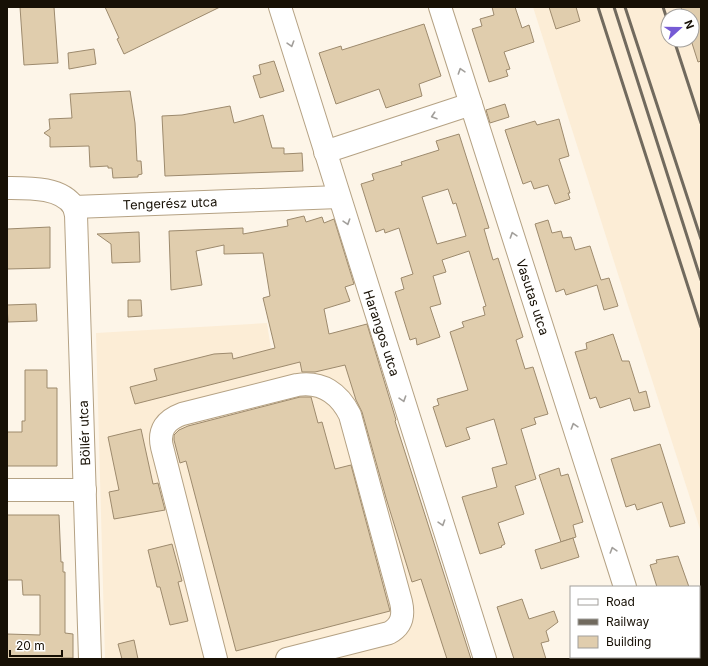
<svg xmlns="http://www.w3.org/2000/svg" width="708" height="666" viewBox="0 0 708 666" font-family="Inter,sans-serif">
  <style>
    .built { fill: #fcedd6; fill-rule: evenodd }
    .building { fill: #e0cdad; stroke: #9d8a6d; fill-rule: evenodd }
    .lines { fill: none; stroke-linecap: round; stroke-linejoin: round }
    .minor-casing { stroke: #b5a284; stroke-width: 24 }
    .minor { stroke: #fff; stroke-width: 22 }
    .rail { stroke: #716a5e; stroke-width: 3 }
    .oneway { stroke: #a29f9b }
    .labels { text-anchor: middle; stroke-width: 3; stroke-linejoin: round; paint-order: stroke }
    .street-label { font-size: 13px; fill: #171005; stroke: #fff }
  </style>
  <rect width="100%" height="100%" fill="#fdf5e8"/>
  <!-- built -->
  <g class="built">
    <path d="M533 7H701V532L624 293ZM668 16H692V40H668Z"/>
    <polygon points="267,323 271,349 368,324 377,360 396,420 395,421 471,659 105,659 96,333"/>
  </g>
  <!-- building -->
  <g class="building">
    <polygon points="20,7 54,7 58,63 24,65"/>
    <polygon points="105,7 220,7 124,54 117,39 119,38"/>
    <polygon points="492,7 515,7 522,28 529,25 534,42 504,52 510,69 506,70 508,76 489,82 472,29 482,26 480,19 494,15"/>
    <polygon points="549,7 576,7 580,21 556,29"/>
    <polygon points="681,7 701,7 701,61 698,62 691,40 692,16 683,16"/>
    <polygon points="424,24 441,76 419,84 422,96 386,108 379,89 336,104 319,53 341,46 342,50"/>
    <polygon points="94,49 96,64 69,69 68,53"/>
    <polygon points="274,61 284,91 260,98 253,76 261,74 259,65"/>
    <polygon points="130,91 135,123 137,161 141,161 142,174 138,175 138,177 113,178 112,168 108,168 108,166 90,167 89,146 50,147 50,137 44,133 50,129 49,119 72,118 70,94"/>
    <polygon points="505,104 509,117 490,123 486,110"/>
    <polygon points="230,106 234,123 263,115 272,148 284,148 284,154 302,153 303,171 165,176 162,116 182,115"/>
    <polygon points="559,119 569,156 559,159 570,193 568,193 570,199 555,204 548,185 534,189 531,181 523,184 505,130 535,121 537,125"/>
    <path d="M459 134 489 228 484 229 493 260 498 258 523 337 516 340 525 369 533 367 548 414 534 418 536 424 521 429 536 479 515 486 524 514 498 523 505 544 501 546 502 547 480 554 462 497 497 487 492 468 507 464 494 419 466 428 470 439 446 447 433 407 439 405 437 399 468 390 450 332 464 327 462 322 485 315 483 307 486 306 469 251 442 260 446 272 433 276 441 304 430 307 440 337 417 345 416 338 410 340 395 292 404 289 401 278 413 274 399 228 385 233 384 229 376 232 361 184 374 180 372 174 402 165 401 162 439 150 436 141ZM448 189 453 204 456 203 466 236 437 244 422 197Z"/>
    <polygon points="304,216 306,222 322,217 324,223 334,219 354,284 345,287 350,301 324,309 329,334 367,324 396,420 395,421 471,659 447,659 421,579 412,582 386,498 362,412 356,400 345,365 315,372 302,372 300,362 135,404 130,387 157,380 154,369 214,354 232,353 233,359 275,348 263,298 270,296 263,253 224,254 224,245 196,251 202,285 171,290 169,231 243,228 243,234 288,226 287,220"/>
    <polygon points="548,220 552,233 561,231 563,238 571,237 575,250 590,246 601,280 609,278 618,306 604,310 597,285 566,295 564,289 556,292 535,224"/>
    <polygon points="50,227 50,268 7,269 7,229"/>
    <polygon points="139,232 140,262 112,263 111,244 97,234"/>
    <polygon points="128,300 141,300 142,316 128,317"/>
    <polygon points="36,304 37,321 8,322 7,305"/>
    <polygon points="613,334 622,361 629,361 639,393 646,391 650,407 634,411 630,398 600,408 596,397 590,399 575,352 587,349 586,343"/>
    <polygon points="25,370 47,370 47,388 57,388 57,466 7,466 7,432 22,432 22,421 25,421"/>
    <polygon points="300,397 311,397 318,423 322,422 335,469 351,465 390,611 236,651 186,461 180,463 174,440 174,435 179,430 188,426"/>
    <polygon points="141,429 153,484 158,483 165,510 114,519 109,492 119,490 108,437"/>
    <polygon points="660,444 685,523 670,527 662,502 637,510 635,504 626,507 611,459"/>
    <polygon points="559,468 561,476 568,474 583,522 573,525 576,537 561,542 539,475"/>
    <polygon points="7,515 59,515 61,562 63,562 63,572 65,572 65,633 73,634 73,658 61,658 61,659 7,659 7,634 40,635 40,595 23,595 22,580 7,580"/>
    <polygon points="573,538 579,557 541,569 535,550"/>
    <polygon points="172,544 182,581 178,582 188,621 170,625 160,587 157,587 148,550"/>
    <polygon points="678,556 689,587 657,587 650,565 657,563 656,560"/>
    <polygon points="522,599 529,619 554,611 558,622 546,631 549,641 541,643 546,659 514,659 497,607"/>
    <polygon points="134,640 138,659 122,659 118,644"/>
  </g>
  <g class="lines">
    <defs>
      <g id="minor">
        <polyline points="280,7 485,659"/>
        <polyline points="440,7 625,587"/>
        <polyline points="325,152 471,104"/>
        <path d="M7 188C29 188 62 187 74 207L339 197"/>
        <polyline points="74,207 76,215 90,659"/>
        <polyline points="7,490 85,490"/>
        <polyline points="647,657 647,659"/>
        <path d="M216 659 162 447C158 430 166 420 182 414L297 385C322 381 339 393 350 415L401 602C404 615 402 626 389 633L287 659"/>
      </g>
    </defs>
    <!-- minor casing -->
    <use href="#minor" class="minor-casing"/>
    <!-- minor -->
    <use href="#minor" class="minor"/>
    <!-- rail -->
    <g class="rail">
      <polyline points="598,7 701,327"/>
      <polyline points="614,7 701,280"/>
      <polyline points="625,7 701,239"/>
      <polyline points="663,7 668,22"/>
      <polyline points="674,40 701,123"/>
    </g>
  </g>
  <!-- one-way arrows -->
  <defs><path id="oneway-chevron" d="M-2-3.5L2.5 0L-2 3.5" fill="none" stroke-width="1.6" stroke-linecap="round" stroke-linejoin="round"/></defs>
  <g class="oneway">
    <use href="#oneway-chevron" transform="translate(291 44) rotate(73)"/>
    <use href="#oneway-chevron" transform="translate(461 71) rotate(-108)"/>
    <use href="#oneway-chevron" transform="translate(434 116) rotate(162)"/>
    <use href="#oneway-chevron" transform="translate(347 222) rotate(72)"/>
    <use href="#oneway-chevron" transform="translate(513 235) rotate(-108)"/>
    <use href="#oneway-chevron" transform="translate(403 399) rotate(72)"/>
    <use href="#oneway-chevron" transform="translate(574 426) rotate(-107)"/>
    <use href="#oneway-chevron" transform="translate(442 523) rotate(72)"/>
    <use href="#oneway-chevron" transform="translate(613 550) rotate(-107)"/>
  </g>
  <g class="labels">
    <!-- street labels -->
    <g class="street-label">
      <text transform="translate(170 203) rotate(-2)" y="5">Tengerész utca</text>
      <text transform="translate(533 297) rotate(72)" y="5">Vasutas utca</text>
      <text transform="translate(382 333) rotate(72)" y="5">Harangos utca</text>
      <text transform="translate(84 433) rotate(-92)" y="5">Böllér utca</text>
    </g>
  </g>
  <!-- border -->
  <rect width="708" height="666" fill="none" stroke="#171005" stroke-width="16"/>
  <!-- legend -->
  <rect x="570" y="586" width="130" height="72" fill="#ffffff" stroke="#a29f9b"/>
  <rect x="578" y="599" width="20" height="6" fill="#ffffff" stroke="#a29f9b"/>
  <text x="606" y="606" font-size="12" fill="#171005">Road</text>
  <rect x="578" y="619" width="20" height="6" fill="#716a5e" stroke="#a29f9b"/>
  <text x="606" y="626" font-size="12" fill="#171005">Railway</text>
  <rect x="578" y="636" width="20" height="12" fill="#e0cdad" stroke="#a29f9b"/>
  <text x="606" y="646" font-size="12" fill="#171005">Building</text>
  <!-- north arrow -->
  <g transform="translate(680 28) rotate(69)"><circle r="19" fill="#ffffff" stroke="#a29f9b"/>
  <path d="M0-3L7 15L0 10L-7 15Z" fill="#765bd5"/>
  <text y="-6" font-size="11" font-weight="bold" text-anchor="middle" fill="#171005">N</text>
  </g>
  <!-- scale -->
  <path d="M10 650v6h52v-6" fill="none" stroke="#171005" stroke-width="2"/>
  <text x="16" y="650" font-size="12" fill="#171005" stroke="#ffffff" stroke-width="3" paint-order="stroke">20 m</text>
</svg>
